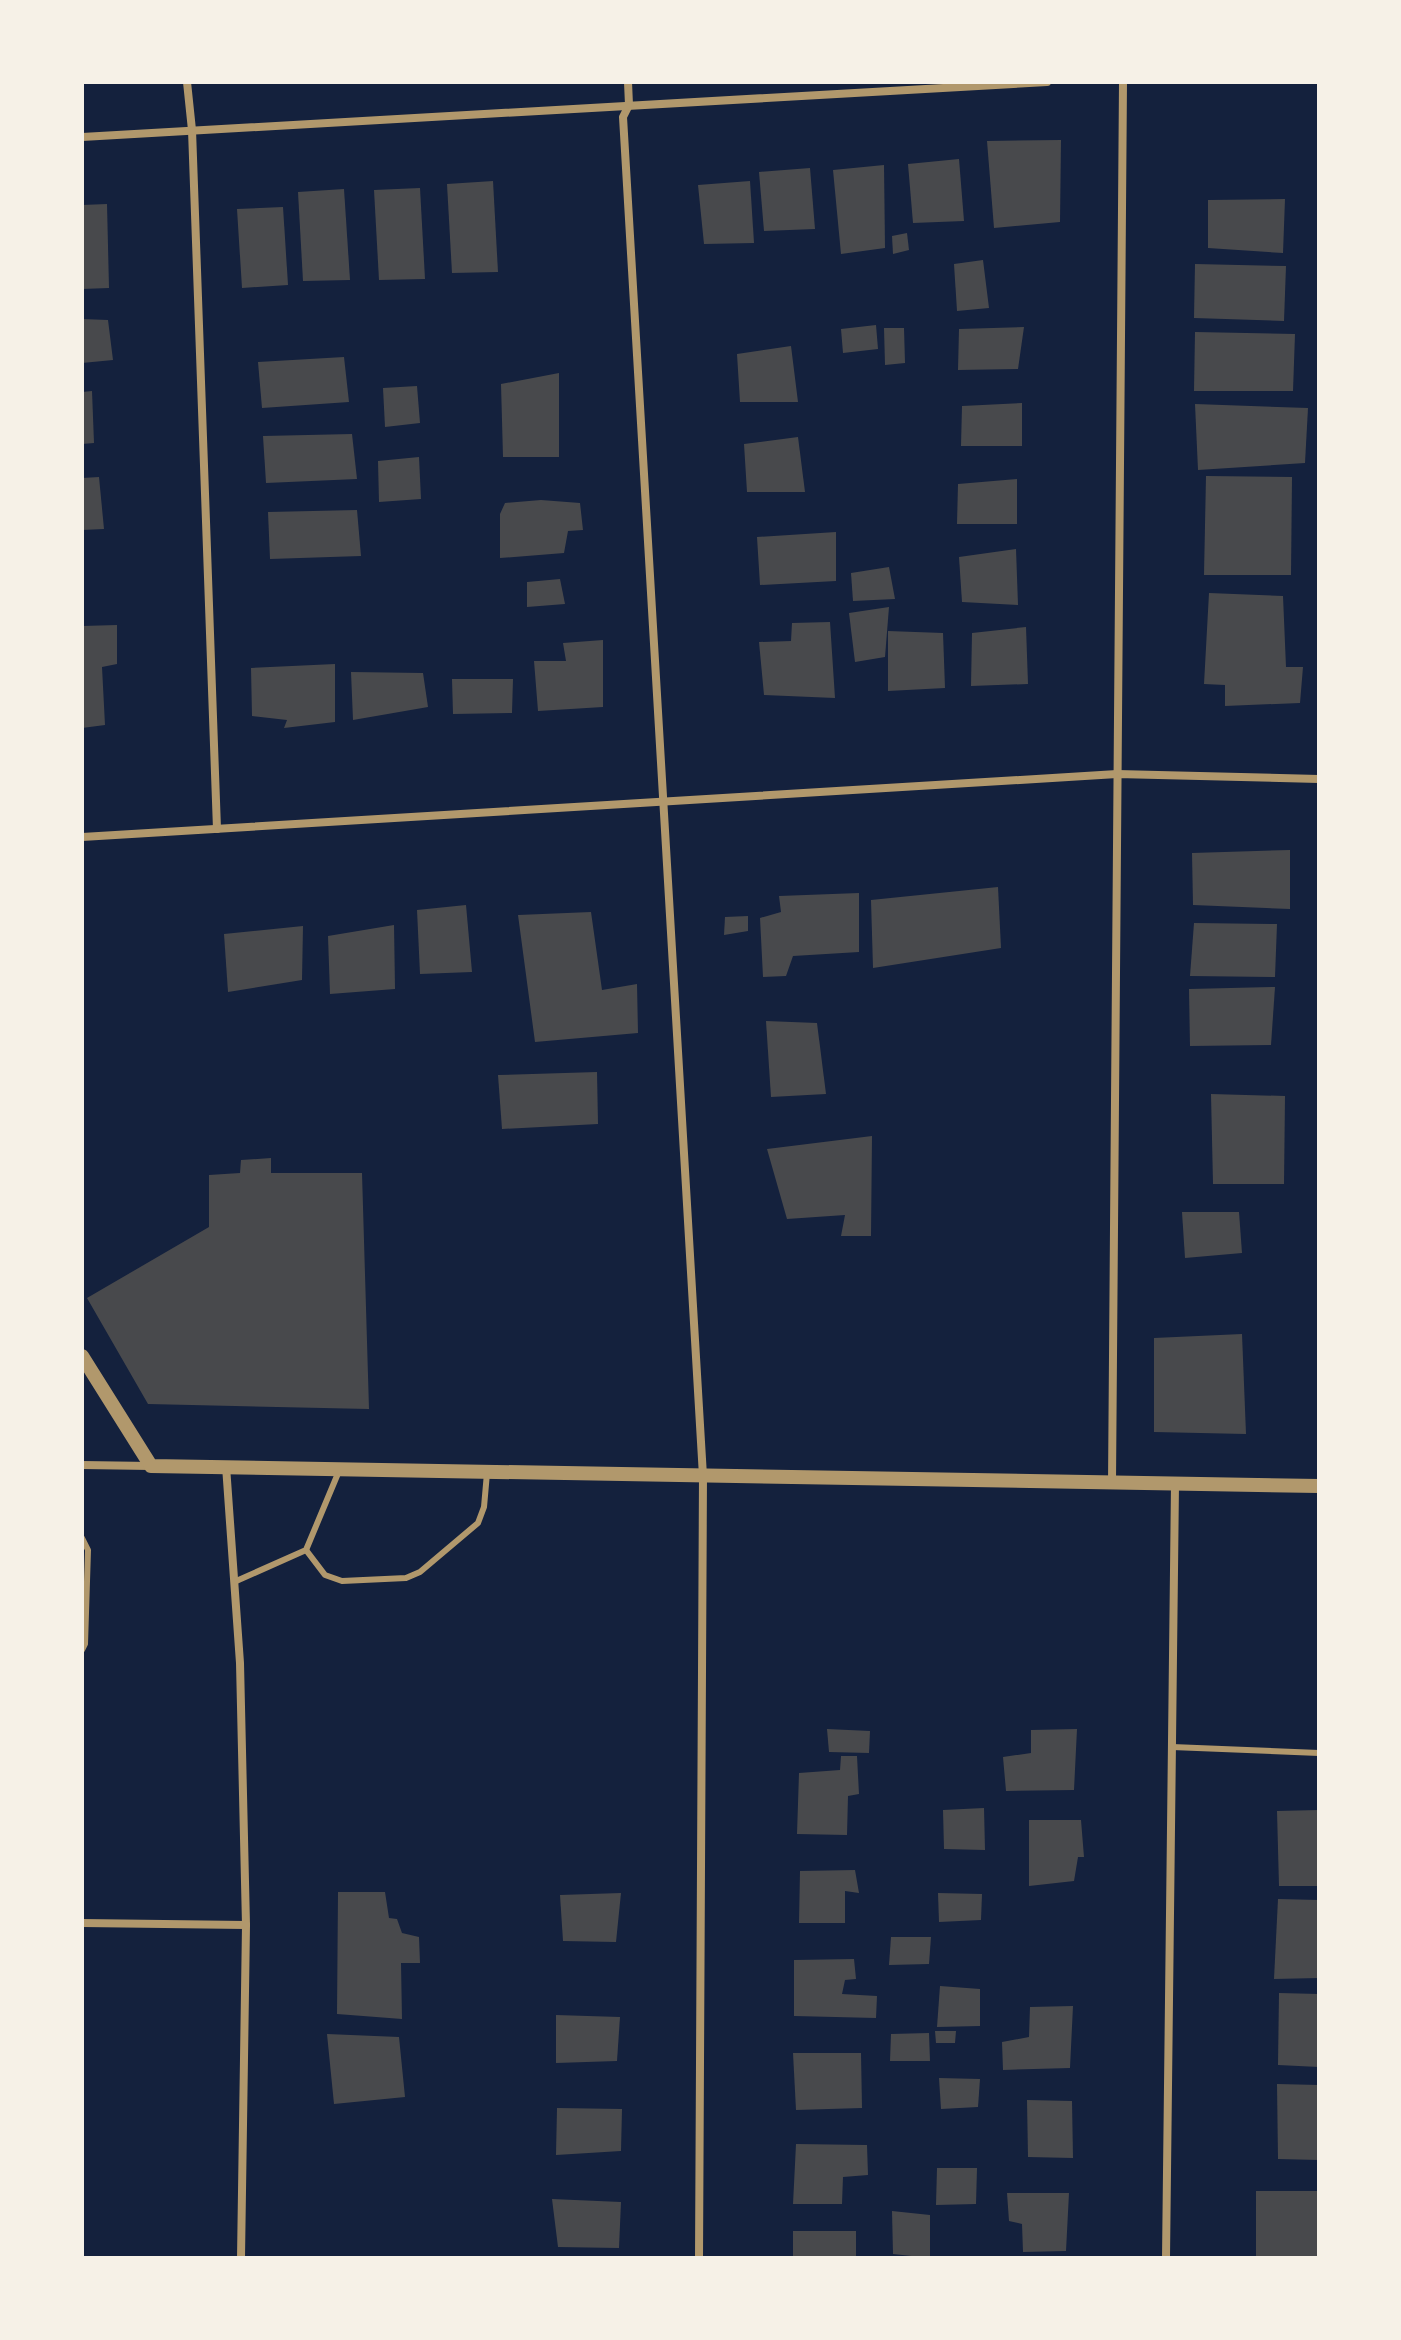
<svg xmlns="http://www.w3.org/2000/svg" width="1401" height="2340" viewBox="0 0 1401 2340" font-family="'PT Sans Narrow',sans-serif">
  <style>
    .building { fill: #48494c }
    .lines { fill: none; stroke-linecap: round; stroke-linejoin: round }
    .service { stroke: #b1986c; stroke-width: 6 }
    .minor { stroke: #b1986c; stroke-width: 8 }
    .tertiary { stroke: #b1986c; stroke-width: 14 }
  </style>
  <rect width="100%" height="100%" fill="#14213d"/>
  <!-- building -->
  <g class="building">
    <polygon points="1061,140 1060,222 994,228 987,141"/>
    <polygon points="959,159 964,221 913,223 908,164"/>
    <polygon points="884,165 885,248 841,254 833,170"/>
    <polygon points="810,168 815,229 764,231 759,172"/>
    <polygon points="493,181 498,272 452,273 447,184"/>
    <polygon points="750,181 754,243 704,244 698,185"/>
    <polygon points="420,188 425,279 379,280 374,190"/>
    <polygon points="344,189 350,280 303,281 298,192"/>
    <polygon points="1285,199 1283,253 1208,248 1208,200"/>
    <polygon points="107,204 109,288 82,289 82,205"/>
    <polygon points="283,207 288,285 242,288 237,209"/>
    <polygon points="907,233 909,250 893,254 892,236"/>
    <polygon points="983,260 989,308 957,311 954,264"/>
    <polygon points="1195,264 1286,266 1284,321 1194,318"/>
    <polygon points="82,319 108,320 113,360 82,363"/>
    <polygon points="876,325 878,349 843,353 841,329"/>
    <polygon points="1024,327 1018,369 958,370 959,329"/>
    <polygon points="884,328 904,328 905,363 885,365"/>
    <polygon points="1195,332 1295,334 1293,391 1194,391"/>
    <polygon points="791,346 798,402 740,402 737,354"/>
    <polygon points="344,357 349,402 262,408 258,362"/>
    <polygon points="559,373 559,457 503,457 501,384"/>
    <polygon points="417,386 420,423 385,427 383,388"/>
    <polygon points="92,391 94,443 82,444 82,392"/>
    <polygon points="1022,403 1022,446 961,446 962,406"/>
    <polygon points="1195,404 1308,408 1305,463 1198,470"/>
    <polygon points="352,434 357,479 266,483 263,436"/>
    <polygon points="798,437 805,492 747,492 744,444"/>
    <polygon points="419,457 421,499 379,502 378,461"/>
    <polygon points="1206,476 1292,477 1291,575 1204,575"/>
    <polygon points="99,477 104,529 82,530 82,478"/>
    <polygon points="1017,479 1017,524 957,524 958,484"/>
    <polygon points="541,500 580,503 583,530 568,531 564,553 500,558 500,514 505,503"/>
    <polygon points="357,510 361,556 270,559 268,512"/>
    <polygon points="836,532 836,581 760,585 757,537"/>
    <polygon points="1016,549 1018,605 962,602 959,557"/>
    <polygon points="889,567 895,599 853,601 851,573"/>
    <polygon points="560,579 565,604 527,607 527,582"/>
    <polygon points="1209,593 1283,596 1286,667 1303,667 1300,703 1225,706 1225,685 1204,684"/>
    <polygon points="889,607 885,657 855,662 849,613"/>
    <polygon points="830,622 835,698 764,695 759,642 791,641 792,623"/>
    <polygon points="117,625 117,664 102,667 105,725 82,728 82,626"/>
    <polygon points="1026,627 1028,684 971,686 972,633"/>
    <polygon points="888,631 943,633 945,688 888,691"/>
    <polygon points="603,640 603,707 538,711 534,661 566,661 563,643"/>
    <polygon points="335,664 335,722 284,728 287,720 252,716 251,668"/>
    <polygon points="351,672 423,673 428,707 353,720"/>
    <polygon points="452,679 513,679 512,713 453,714"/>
    <polygon points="1290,850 1290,909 1193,905 1192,853"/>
    <polygon points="998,887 1001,948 873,968 871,900"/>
    <polygon points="859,893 859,952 793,956 786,976 763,977 760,918 781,912 779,896"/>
    <polygon points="466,905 472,972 420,974 417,910"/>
    <polygon points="591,912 602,990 637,984 638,1033 535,1042 518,915"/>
    <polygon points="748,916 748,931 724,935 725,917"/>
    <polygon points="1194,923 1277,924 1275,977 1190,976"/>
    <polygon points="394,925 395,989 330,994 328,936"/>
    <polygon points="303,926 302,980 228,992 224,934"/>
    <polygon points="1275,987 1271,1045 1190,1046 1189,989"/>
    <polygon points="766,1021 817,1023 826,1094 771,1097"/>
    <polygon points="597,1072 598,1124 502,1129 498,1075"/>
    <polygon points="1211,1094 1285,1096 1284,1184 1213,1184"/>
    <polygon points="872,1136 871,1236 841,1236 845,1215 787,1219 767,1149"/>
    <polygon points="271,1158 271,1173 362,1173 369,1409 148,1404 87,1298 209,1227 209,1175 240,1173 241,1160"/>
    <polygon points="1182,1212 1239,1212 1242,1253 1185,1258"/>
    <polygon points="1242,1334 1246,1434 1154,1432 1154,1338"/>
    <polygon points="827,1729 870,1731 869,1753 829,1752"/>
    <polygon points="1077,1729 1074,1790 1006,1791 1003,1757 1031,1753 1031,1730"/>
    <polygon points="841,1756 857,1756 859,1794 848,1796 847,1835 797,1834 799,1773 840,1770"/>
    <polygon points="984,1808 985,1850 944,1849 943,1810"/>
    <polygon points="1319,1810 1319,1886 1279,1886 1277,1811"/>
    <polygon points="1029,1820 1081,1820 1084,1857 1078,1857 1074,1881 1029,1886"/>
    <polygon points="855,1870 859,1893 845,1891 845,1923 799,1923 800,1871"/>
    <polygon points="338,1892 385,1892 389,1918 397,1919 402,1933 419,1937 420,1963 401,1963 402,2019 337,2014"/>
    <polygon points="621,1893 616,1942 563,1941 560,1895"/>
    <polygon points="938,1893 982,1894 981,1920 939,1922"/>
    <polygon points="1278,1899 1319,1900 1319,1978 1274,1979"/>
    <polygon points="891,1937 931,1937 929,1964 889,1965"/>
    <polygon points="854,1959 856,1979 845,1980 842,1994 877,1996 876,2018 794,2016 794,1960"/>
    <polygon points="940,1986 980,1989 980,2026 937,2027"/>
    <polygon points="1279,1993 1319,1994 1319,2067 1278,2065"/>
    <polygon points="1073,2006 1070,2068 1003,2070 1002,2042 1029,2037 1030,2007"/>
    <polygon points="556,2015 620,2017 617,2061 556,2063"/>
    <polygon points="935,2031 956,2031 955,2043 936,2043"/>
    <polygon points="929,2033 930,2061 890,2061 891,2034"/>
    <polygon points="327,2034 399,2037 405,2097 334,2104"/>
    <polygon points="793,2053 861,2053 862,2108 796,2110"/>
    <polygon points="939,2078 980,2079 978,2107 941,2109"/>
    <polygon points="1277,2084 1319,2085 1319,2160 1278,2159"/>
    <polygon points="1027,2100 1072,2101 1073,2158 1028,2157"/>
    <polygon points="557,2108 622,2109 621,2151 556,2155"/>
    <polygon points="796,2144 867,2145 868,2175 843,2177 842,2204 793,2204"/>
    <polygon points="937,2168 977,2168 976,2204 936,2205"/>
    <polygon points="1256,2191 1319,2191 1317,2258 1256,2258"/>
    <polygon points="1007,2193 1069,2193 1066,2251 1023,2252 1022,2224 1009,2221"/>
    <polygon points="552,2199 621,2202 619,2248 558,2247"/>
    <polygon points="892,2211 930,2215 930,2258 893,2254"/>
    <rect x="793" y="2231" width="63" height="27"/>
  </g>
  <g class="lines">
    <!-- service -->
    <g class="service">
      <polyline points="82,1538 88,1550 85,1644 82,1650"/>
      <polyline points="306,1550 325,1575 342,1581 406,1578 420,1572 478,1523 484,1507 487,1473"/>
      <polyline points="234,1582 306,1550 339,1471"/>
      <polyline points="1172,1747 1319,1753"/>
    </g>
    <!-- minor -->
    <g class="minor">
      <polyline points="187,82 192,130 217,829"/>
      <polyline points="628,82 629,105 623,117 703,1476 699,2258"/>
      <polyline points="82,137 1047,82"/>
      <polyline points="82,837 1117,774 1319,779"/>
      <polyline points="82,1465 151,1466"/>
      <polyline points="226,1466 240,1663 246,1925 241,2258"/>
      <polyline points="1112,1483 1123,82"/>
      <polyline points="82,1923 246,1925"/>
      <polyline points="1166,2258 1175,1484"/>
    </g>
    <!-- tertiary -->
    <polyline class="tertiary" points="82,1356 151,1466 1319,1486"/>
  </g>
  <!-- border -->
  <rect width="1401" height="2340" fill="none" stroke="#f6f1e7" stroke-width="168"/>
</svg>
